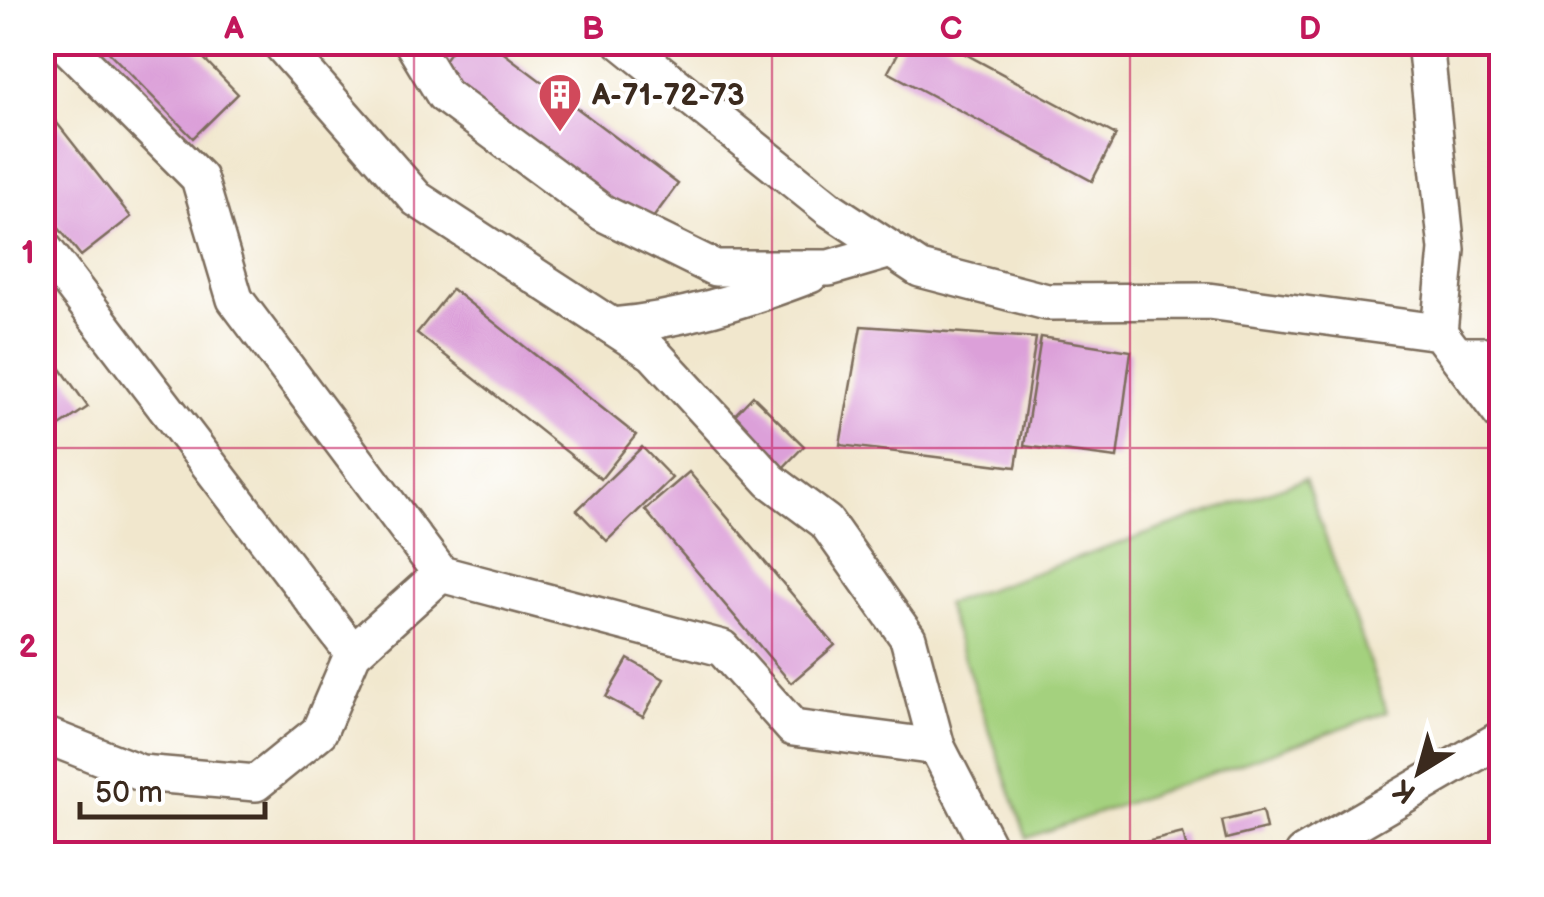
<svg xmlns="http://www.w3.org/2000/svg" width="1544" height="897" viewBox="0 0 1544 897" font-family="'Balsamiq Sans',sans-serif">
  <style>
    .green { fill: #a4d17e; stroke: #707e4e; stroke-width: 2.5 }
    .building { fill: #dca0d9 }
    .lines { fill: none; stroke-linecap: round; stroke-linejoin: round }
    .minor-casing { stroke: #7b6c5b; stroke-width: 40 }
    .minor { stroke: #fff; stroke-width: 35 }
    .grid { fill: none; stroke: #c2185b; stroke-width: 2.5; stroke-opacity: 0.55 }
    .labels { text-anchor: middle; stroke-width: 8; stroke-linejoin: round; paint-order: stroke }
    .poi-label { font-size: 30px; font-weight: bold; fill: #3b2a1e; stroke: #fff; text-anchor: start }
    .neatline { fill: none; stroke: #c2185b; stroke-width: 4 }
    .grid-label { font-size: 32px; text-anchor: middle; font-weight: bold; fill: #c2185b }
  </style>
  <rect width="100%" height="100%" fill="#fff"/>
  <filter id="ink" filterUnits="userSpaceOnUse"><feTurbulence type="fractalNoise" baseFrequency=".01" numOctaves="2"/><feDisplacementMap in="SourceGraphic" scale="20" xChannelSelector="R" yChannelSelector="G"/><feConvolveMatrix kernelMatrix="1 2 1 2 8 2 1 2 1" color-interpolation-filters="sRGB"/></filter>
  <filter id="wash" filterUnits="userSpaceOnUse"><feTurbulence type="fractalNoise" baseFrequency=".0048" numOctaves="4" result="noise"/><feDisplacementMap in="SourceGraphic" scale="40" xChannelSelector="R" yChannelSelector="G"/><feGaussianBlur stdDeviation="2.25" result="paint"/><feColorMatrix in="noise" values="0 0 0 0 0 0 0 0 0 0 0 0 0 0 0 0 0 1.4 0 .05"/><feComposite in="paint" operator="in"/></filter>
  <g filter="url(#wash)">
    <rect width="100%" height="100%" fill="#f1e7cd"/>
    <!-- green -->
    <polygon class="green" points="1305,479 1387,712 1027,838 945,604"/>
    <g id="blocks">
      <!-- building -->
      <g class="building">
        <polygon points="99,42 188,42 238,94 193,138"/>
        <polygon points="457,42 489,42 678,184 650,222 631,222 442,81 439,67"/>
        <polygon points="904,42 943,42 1116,135 1092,181 888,72"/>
        <polygon points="42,104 131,217 81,256 42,207"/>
        <polygon points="452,289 636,435 601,479 417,333"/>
        <polygon points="861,326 1036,338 1016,467 840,445"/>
        <polygon points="1041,337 1131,351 1117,458 1024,446"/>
        <polygon points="42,342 88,407 42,438"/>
        <polygon points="753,396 804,446 777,474 725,425"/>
        <polygon points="642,447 672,478 607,541 577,510"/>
        <polygon points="689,472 835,645 791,683 645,510"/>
        <polygon points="628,659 664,679 643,717 606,697"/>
        <polygon points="1262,811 1266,829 1226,839 1222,821"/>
        <polygon points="1183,833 1188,854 1102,854 1101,853"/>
      </g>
    </g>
  </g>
  <g filter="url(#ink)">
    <use href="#blocks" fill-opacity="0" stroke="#7b6c5b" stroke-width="2.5"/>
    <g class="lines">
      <defs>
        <g id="minor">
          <polyline points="63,42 199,178 235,299 441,574 722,648 793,728 937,747"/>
          <polyline points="279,42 417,199 653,353 771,481 826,522 908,638 937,747 992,854"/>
          <polyline points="412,42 444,95 603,213 715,268 829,268 891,250"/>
          <polyline points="622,42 831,210 920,269 1047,302 1208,301 1439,332 1502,415"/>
          <polyline points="1425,42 1447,250 1439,332"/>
          <polyline points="42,246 353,653"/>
          <path d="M612 326C682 320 744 300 810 275"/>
          <polyline points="1459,355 1502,355"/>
          <polyline points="42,734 141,773 256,783 319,732 353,653 441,574"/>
          <polyline points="1303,854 1502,738"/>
        </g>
      </defs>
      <!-- minor casing -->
      <use href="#minor" class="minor-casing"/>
      <!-- minor -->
      <use href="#minor" class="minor"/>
    </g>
  </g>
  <!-- grid -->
  <path class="grid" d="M414 42V854M772 42V854M1130 42V854M42 448H1502"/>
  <!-- icons -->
  <defs>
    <symbol id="building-pin" viewBox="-11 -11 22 30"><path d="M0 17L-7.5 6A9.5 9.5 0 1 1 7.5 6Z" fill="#d1495b" stroke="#fff"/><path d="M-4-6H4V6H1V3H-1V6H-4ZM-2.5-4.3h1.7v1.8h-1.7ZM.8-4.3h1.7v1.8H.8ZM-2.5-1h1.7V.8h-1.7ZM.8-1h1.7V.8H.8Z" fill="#fff"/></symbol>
  </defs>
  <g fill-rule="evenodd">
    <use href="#building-pin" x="535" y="70" width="50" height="68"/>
  </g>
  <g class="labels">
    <!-- poi labels -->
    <g class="poi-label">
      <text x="592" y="105">A-71-72-73</text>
    </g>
  </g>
  <!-- margin -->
  <rect width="1544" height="897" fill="none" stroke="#fff" stroke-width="110"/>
  <!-- north arrow -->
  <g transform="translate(1419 772) rotate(217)" stroke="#ffffff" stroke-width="8" paint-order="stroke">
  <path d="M0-8L18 38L0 25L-18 38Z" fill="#3b2a1e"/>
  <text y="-15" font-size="28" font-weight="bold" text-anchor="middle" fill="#3b2a1e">K</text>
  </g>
  <!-- scale -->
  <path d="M80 802v15h185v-15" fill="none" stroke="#3b2a1e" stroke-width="5"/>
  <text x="95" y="802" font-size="30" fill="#3b2a1e" stroke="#ffffff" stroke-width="8" paint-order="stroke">50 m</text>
  <rect x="55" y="55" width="1434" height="787" class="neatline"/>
  <g class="grid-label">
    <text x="234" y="39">A</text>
    <text x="593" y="39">B</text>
    <text x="951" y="39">C</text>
    <text x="1310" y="39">D</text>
    <text x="28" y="263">1</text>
    <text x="28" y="657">2</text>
  </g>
</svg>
